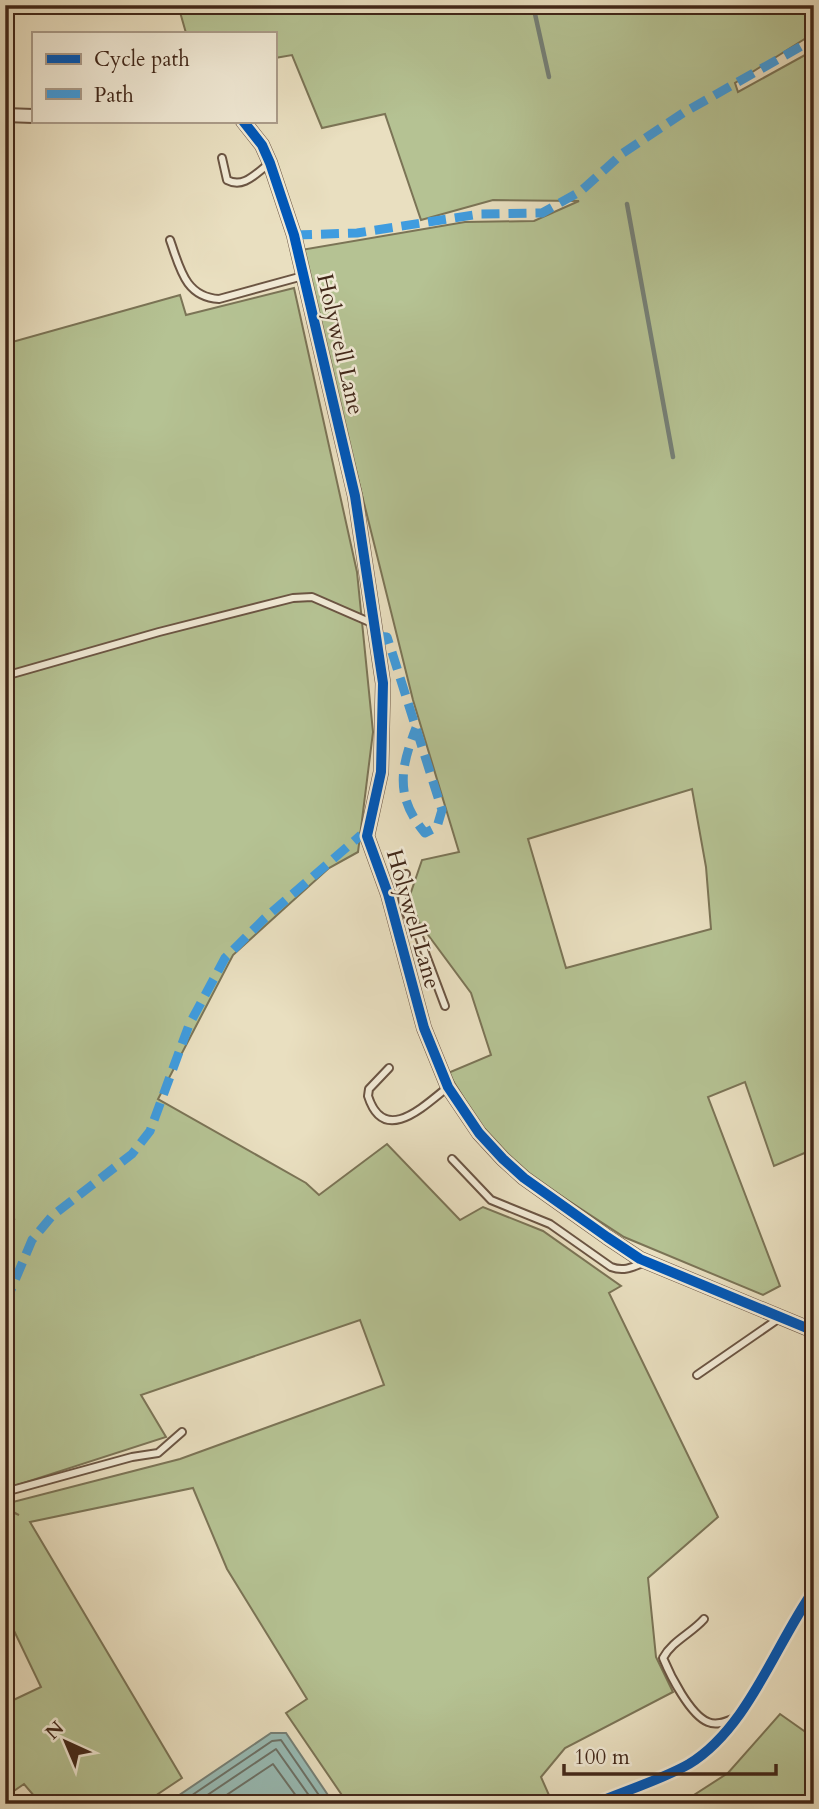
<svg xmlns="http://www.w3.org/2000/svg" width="819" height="1809" viewBox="0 0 819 1809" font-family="Cardo,serif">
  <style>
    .green { fill: #b5c293; stroke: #7b7456; stroke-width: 2; fill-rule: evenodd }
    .water { fill: #98bcb6; stroke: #758077; stroke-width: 2 }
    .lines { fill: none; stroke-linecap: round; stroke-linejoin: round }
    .shore { stroke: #6c7268; stroke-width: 2 }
    .stream { stroke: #758077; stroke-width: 4.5 }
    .lane-casing { stroke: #6b5543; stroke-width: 10 }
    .street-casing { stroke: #6b5543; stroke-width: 16 }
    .lane { stroke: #f1ead6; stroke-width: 6 }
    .street { stroke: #f1ead6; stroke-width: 12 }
    .quiet { stroke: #3f9cdf; stroke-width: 9; stroke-dasharray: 18 9; stroke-linecap: butt }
    .cycleway-casing { stroke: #f1ead6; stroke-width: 15 }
    .cycleway { stroke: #0057b8; stroke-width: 10 }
    .labels { text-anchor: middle; stroke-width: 5; stroke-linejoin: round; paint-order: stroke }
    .street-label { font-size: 23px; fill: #412719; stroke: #f1ead6 }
  </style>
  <rect width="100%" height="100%" fill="#e9dfc0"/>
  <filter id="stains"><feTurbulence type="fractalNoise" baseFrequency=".00286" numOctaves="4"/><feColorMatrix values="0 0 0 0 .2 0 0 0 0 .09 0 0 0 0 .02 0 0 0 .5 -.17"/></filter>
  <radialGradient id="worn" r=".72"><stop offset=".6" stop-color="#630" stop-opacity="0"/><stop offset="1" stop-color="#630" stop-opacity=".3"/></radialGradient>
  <!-- green -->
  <g class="green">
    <path d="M178 5H814V33L735 83 738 92 814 50V1149L774 1166 745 1082 708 1097 780 1286 763 1295 624 1237 523 1171 482 1127 448 1073 491 1055 471 993 420 924 409 898 422 860 459 852 413 700 301 250 465 222 534 221 579 201 493 200 421 220 385 114 322 128 292 55 275 58V33H186ZM692 789 706 867 711 929 566 968 528 839Z"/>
    <polygon points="294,288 357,572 373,732 358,852 329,868 233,955 158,1099 306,1183 319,1195 387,1144 460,1220 483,1207 543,1231 621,1286 609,1293 718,1517 648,1578 656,1657 673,1692 565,1748 541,1777 552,1802 493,1800 494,1804 348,1804 286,1713 307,1699 227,1569 193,1488 30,1522 182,1778 143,1804 41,1804 24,1784 5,1797 5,1704 41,1687 5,1612 5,1509 19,1515 5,1507 5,1504 180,1459 384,1385 360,1320 141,1395 166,1437 5,1489 5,1224 14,1219 12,1217 5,1221 5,344 180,295 186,315"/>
    <polygon points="780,1714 814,1738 814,1804 680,1804 728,1773"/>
  </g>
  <!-- water -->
  <polygon class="water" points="271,1733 286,1733 334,1804 166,1804"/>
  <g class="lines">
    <!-- shore -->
    <g class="shore">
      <polyline points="179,1804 272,1741 281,1740 325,1804"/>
      <polyline points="194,1804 276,1749 315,1804"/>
      <polyline points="213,1804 273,1764 302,1804"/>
    </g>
    <!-- stream -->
    <g class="stream">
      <polyline points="533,5 549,77"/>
      <polyline points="627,204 673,457"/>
    </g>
    <defs>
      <g id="lane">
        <path d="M222 158 227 180C244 189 256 173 270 163"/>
        <path d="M170 240C180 268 185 297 219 299L303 276"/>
        <polyline points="5,676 159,632 293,598 312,597 374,624"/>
        <path d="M406 874C401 899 398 906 415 926L445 1006"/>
        <path d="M389 1068 369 1089 368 1096C384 1146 424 1106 448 1087"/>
        <path d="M452 1159 491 1200 550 1224 611 1267C624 1272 633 1267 645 1262"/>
        <polyline points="697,1375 781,1317"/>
        <polyline points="5,1492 132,1457 158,1453 182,1432"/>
        <path d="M704 1619C692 1633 672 1641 663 1658 670 1675 690 1715 708 1722 717 1726 727 1721 735 1718"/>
      </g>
      <g id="street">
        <polyline points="5,115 33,116"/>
        <polyline points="243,121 262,145 270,163 294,235 355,496 383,683 381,772 367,836 388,894 424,1028 448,1087 479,1133 503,1159 524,1178 607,1237 640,1259 814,1331"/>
      </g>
    </defs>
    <!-- lane casing -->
    <use href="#lane" class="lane-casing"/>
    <!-- street casing -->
    <use href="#street" class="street-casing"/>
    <!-- lane -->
    <use href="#lane" class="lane"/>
    <!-- street -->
    <use href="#street" class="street"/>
    <!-- quiet -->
    <g class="quiet">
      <polyline points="294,235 357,233 480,214 542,213 581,191 623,153 683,113 814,39"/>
      <path d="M376 636 387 637 390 646 442 810 437 827 425 833C395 797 400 769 416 728"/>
      <polyline points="5,1304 32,1240 52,1216 132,1154 150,1131 189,1025 225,958 265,918 361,835"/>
    </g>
    <defs>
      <g id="cycleway">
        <polyline points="243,121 262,145 270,163 294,235 355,496 383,683 381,772 367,836 388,894 424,1028 448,1087 479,1133 503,1159 524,1178 607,1237 640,1259 814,1331"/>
        <path d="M594 1804C622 1792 663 1779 689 1764 748 1728 775 1645 814 1590"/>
      </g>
    </defs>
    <!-- cycleway casing -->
    <use href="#cycleway" class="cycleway-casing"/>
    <!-- cycleway -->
    <use href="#cycleway" class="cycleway"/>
  </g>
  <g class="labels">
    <!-- street labels -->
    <g class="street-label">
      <text transform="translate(341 344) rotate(77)" y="8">Holywell Lane</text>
      <text transform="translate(414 919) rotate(74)" y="8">Holywell Lane</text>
    </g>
  </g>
  <!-- margin -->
  <rect width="819" height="1809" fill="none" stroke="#e9dfc0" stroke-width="28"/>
  <rect x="7" y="7" width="805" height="1795" fill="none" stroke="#412719" stroke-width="3.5"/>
  <rect x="14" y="14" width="791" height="1781" fill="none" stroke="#412719" stroke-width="2"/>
  <!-- legend -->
  <rect x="32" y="32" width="245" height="91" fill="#f1ead6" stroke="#ab9c8a" stroke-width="2"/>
  <rect x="46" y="54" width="35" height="10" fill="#0057b8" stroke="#ab9c8a" stroke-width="2"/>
  <text x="94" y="66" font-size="21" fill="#412719">Cycle path</text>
  <rect x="46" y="89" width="35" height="10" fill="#3f9cdf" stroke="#ab9c8a" stroke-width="2"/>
  <text x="94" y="102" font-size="21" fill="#412719">Path</text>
  <!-- north arrow -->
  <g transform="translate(66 1742) rotate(316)" stroke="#f1ead6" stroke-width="5" paint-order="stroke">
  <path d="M0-5L12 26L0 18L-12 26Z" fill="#412719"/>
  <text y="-10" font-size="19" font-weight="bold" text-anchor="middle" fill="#412719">N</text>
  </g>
  <!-- scale -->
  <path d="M564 1764v10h212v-10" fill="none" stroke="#412719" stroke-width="3.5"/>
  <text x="574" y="1764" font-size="21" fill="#412719" stroke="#f1ead6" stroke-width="5" paint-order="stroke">100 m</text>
  <rect width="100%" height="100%" filter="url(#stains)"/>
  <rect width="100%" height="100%" fill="url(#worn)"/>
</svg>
